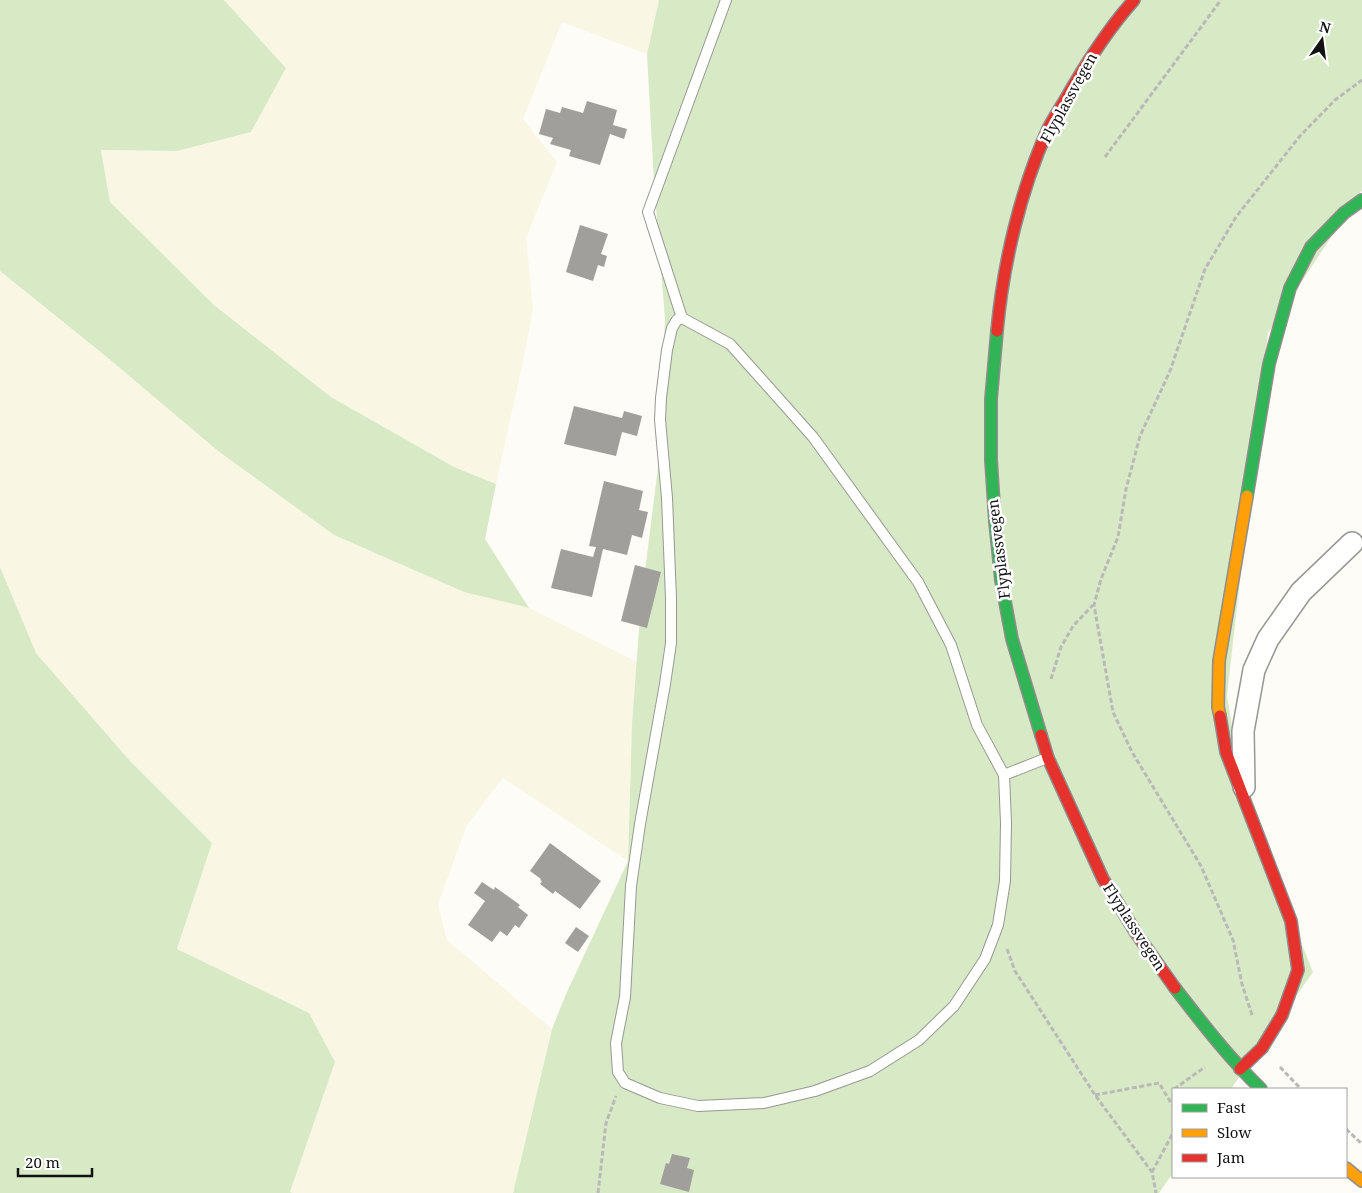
<svg xmlns="http://www.w3.org/2000/svg" width="1362" height="1193" viewBox="0 0 1362 1193" font-family="'Noto Serif',serif">
  <style>
    .farmland { fill: #f9f7e4 }
    .forest { fill: #d8eac5 }
    .building { fill: #a19f9c }
    .lines { fill: none; stroke-linecap: round; stroke-linejoin: round }
    .lane-casing { stroke: #979795; stroke-width: 12 }
    .street-casing { stroke: #979795; stroke-width: 24 }
    .fast-casing { stroke: #8e8d8b; stroke-width: 14 }
    .slow-casing { stroke: #8e8d8b; stroke-width: 14 }
    .jam-casing { stroke: #8e8d8b; stroke-width: 14 }
    .path { stroke: #b9b9b8; stroke-width: 3; stroke-dasharray: 5 2.5; stroke-linecap: butt }
    .lane { stroke: #fffffe; stroke-width: 10 }
    .street { stroke: #fffffe; stroke-width: 21 }
    .fast { stroke: #30b455; stroke-width: 11 }
    .slow { stroke: #ff9f0a; stroke-width: 11 }
    .jam { stroke: #e5322d; stroke-width: 11 }
    .labels { text-anchor: middle; stroke-width: 5; stroke-linejoin: round; paint-order: stroke }
    .street-label { font-size: 15px; fill: #111; stroke: #fff }
  </style>
  <rect width="100%" height="100%" fill="#fdfcf7"/>
  <!-- farmland -->
  <g class="farmland">
    <polygon points="224,0 659,0 647,54 562,22 523,119 557,162 526,238 533,308 525,352 496,484 454,467 331,397 214,305 110,202 101,150 177,151 286,68"/>
    <polygon points="0,271 108,358 218,451 334,535 464,592 529,608 637,662 632,723 628,861 503,778 467,825 438,904 447,940 552,1029 513,1193 293,1193 290,1192 335,1062 309,1013 177,949 212,843 130,761 36,653 0,567"/>
  </g>
  <!-- forest -->
  <g class="forest">
    <polygon points="0,0 224,0 286,68 251,132 177,151 101,150 110,202 214,305 331,397 454,467 496,484 485,539 529,608 464,592 334,535 218,451 108,358 0,271"/>
    <polygon points="659,0 1362,0 1362,190 1268,333 1227,695 1243,796 1313,972 1231,1089 1173,1089 1173,1173 1159,1193 513,1193 552,1029 566,994 628,861 632,723 641,603 659,459 665,319 654,182 647,54"/>
    <polygon points="0,567 36,653 130,761 212,843 177,949 309,1013 335,1062 290,1192 293,1193 0,1193"/>
  </g>
  <!-- building -->
  <g class="building">
    <polygon points="587,101 617,110 613,125 627,129 624,139 610,134 600,165 569,156 571,150 550,144 553,138 539,134 546,109 560,113 562,107 583,113"/>
    <polygon points="580,225 608,234 601,254 607,256 604,267 598,265 593,281 566,272"/>
    <polygon points="574,406 622,418 624,411 642,416 637,436 622,432 616,456 564,444"/>
    <polygon points="604,481 643,491 639,510 648,512 642,538 632,535 627,555 603,549 592,597 551,588 561,549 593,557 596,547 589,546"/>
    <polygon points="635,565 661,572 647,628 621,621"/>
    <polygon points="550,843 601,881 580,909 555,891 553,894 540,884 542,881 540,880 541,879 530,871"/>
    <polygon points="482,882 494,890 495,887 520,905 518,907 528,915 519,928 515,925 507,936 500,931 492,942 468,925 485,901 474,893"/>
    <polygon points="576,927 589,936 578,952 565,943"/>
    <polygon points="672,1154 690,1158 687,1168 694,1170 689,1192 660,1184 666,1163 669,1164"/>
  </g>
  <g class="lines">
    <defs>
      <g id="lane">
        <polyline points="726,0 648,212 682,318 730,344 813,437 918,582 951,645 977,725 1004,775 1047,758"/>
        <polyline points="682,318 677,320 672,328 667,350 661,398 660,420 667,498 671,598 671,643 665,684 640,824 631,886 625,997 616,1043 618,1072 625,1083 660,1098 698,1106 764,1103 815,1091 870,1071 919,1040 954,1006 985,959 998,925 1005,881 1006,823 1004,775"/>
      </g>
      <polyline id="street" points="1244,787 1243,731 1254,670 1268,639 1301,592 1352,543"/>
      <g id="fast">
        <polyline points="997,331 991,399 991,460 995,521 1001,580 1012,639 1041,735"/>
        <polyline points="1247,496 1269,364 1290,288 1311,247 1344,213 1362,200"/>
        <path d="M1175 988C1202 1023 1229 1058 1261 1089"/>
      </g>
      <g id="slow">
        <polyline points="1220,716 1218,707 1219,661 1247,496"/>
        <polyline points="1346,1168 1362,1181"/>
      </g>
      <g id="jam">
        <path d="M997 331C1003 265 1020 191 1048 129 1053 119 1059 110 1065 100 1085 65 1107 30 1134 0"/>
        <polyline points="1220,716 1226,752 1291,921 1298,970 1282,1015 1262,1048 1240,1069"/>
        <polyline points="1041,735 1048,758 1103,879 1136,933 1175,988"/>
      </g>
    </defs>
    <!-- lane casing -->
    <use href="#lane" class="lane-casing"/>
    <!-- street casing -->
    <use href="#street" class="street-casing"/>
    <!-- fast casing -->
    <use href="#fast" class="fast-casing"/>
    <!-- slow casing -->
    <use href="#slow" class="slow-casing"/>
    <!-- jam casing -->
    <use href="#jam" class="jam-casing"/>
    <!-- path -->
    <g class="path">
      <polyline points="1105,157 1221,0"/>
      <polyline points="1051,679 1061,647 1073,626 1093,605"/>
      <polyline points="1007,949 1015,971 1095,1095 1152,1172 1156,1193"/>
      <polyline points="1252,1015 1242,984 1233,940 1201,866 1132,752 1113,712 1094,605 1101,579 1118,537 1126,489 1140,436 1170,371 1205,269 1236,217 1300,136 1335,100 1362,80"/>
      <polyline points="1280,1067 1301,1089"/>
      <polyline points="1174,1089 1205,1067"/>
      <polyline points="1095,1095 1159,1083 1173,1106"/>
      <polyline points="1346,1129 1362,1144"/>
      <polyline points="1152,1172 1173,1133"/>
      <polyline points="598,1193 606,1123 616,1096"/>
    </g>
    <!-- lane -->
    <use href="#lane" class="lane"/>
    <!-- street -->
    <use href="#street" class="street"/>
    <!-- fast -->
    <use href="#fast" class="fast"/>
    <!-- slow -->
    <use href="#slow" class="slow"/>
    <!-- jam -->
    <use href="#jam" class="jam"/>
  </g>
  <g class="labels">
    <!-- street labels -->
    <g class="street-label">
      <text transform="translate(1069 98) rotate(-61)" y="5">Flyplassvegen</text>
      <text transform="translate(999 549) rotate(-97)" y="5">Flyplassvegen</text>
      <text transform="translate(1134 927) rotate(57)" y="5">Flyplassvegen</text>
    </g>
  </g>
  <!-- legend -->
  <rect x="1172" y="1088" width="175" height="90" fill="#ffffff" stroke="#a0a0a0"/>
  <rect x="1182" y="1104" width="25" height="8" fill="#30b455" stroke="#a0a0a0"/>
  <text x="1217" y="1113" font-size="15" fill="#111111">Fast</text>
  <rect x="1182" y="1129" width="25" height="8" fill="#ff9f0a" stroke="#a0a0a0"/>
  <text x="1217" y="1138" font-size="15" fill="#111111">Slow</text>
  <rect x="1182" y="1154" width="25" height="8" fill="#e5322d" stroke="#a0a0a0"/>
  <text x="1217" y="1163" font-size="15" fill="#111111">Jam</text>
  <!-- north arrow -->
  <g transform="translate(1322 40) rotate(14)" stroke="#ffffff" stroke-width="4" paint-order="stroke">
  <path d="M0-4L9 19L0 12L-9 19Z" fill="#111111"/>
  <text y="-8" font-size="14" font-weight="bold" text-anchor="middle" fill="#111111">N</text>
  </g>
  <!-- scale -->
  <path d="M18 1168v8h74v-8" fill="none" stroke="#111111" stroke-width="2.5"/>
  <text x="25" y="1168" font-size="15" fill="#111111" stroke="#ffffff" stroke-width="4" paint-order="stroke">20 m</text>
</svg>
